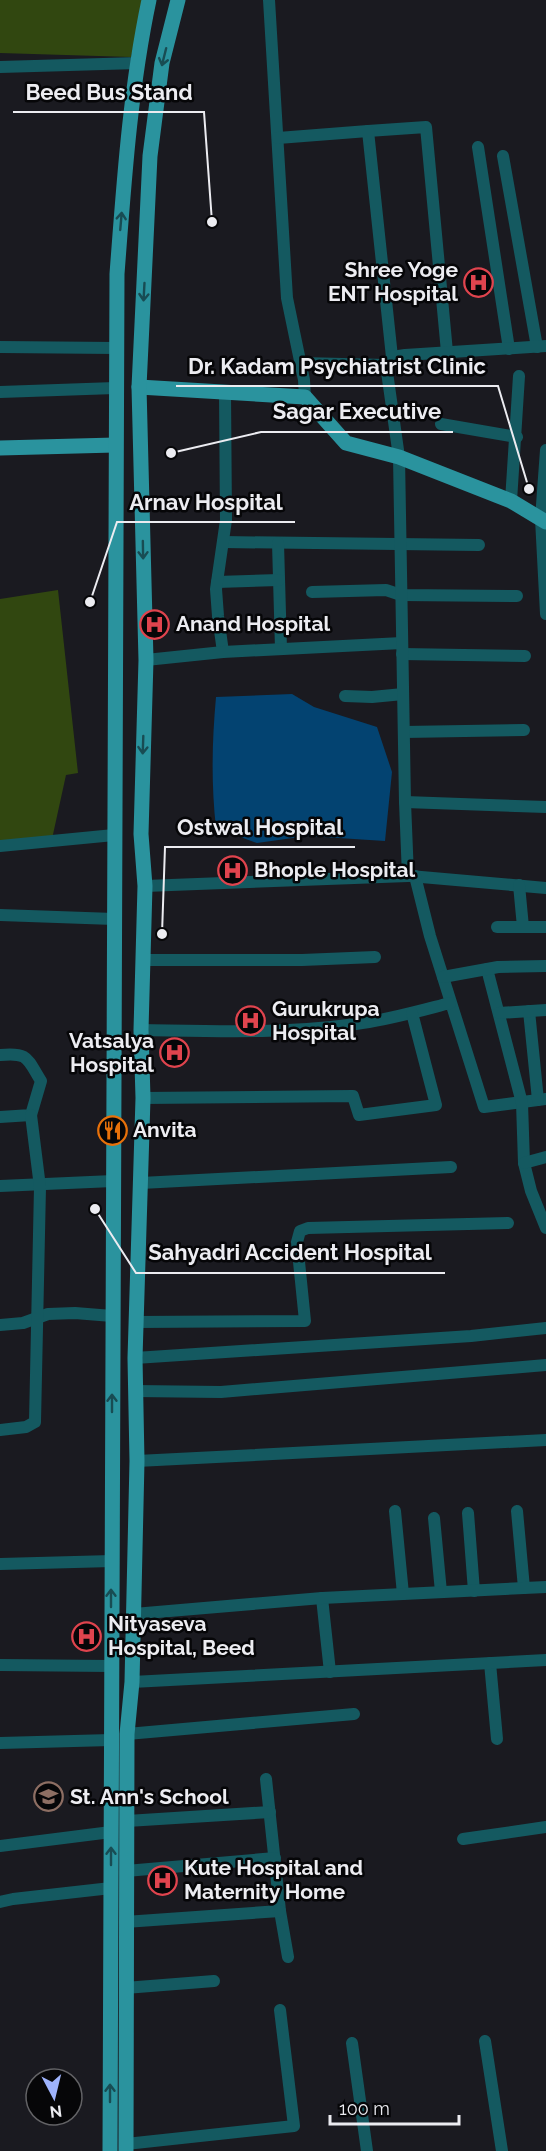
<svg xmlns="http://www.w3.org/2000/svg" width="546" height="2151" viewBox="0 0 546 2151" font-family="Raleway,sans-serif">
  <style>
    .green { fill: #314710 }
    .water { fill: #034371 }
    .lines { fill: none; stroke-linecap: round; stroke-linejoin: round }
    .minor { stroke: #145960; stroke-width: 12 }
    .major { stroke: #2a939e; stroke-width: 15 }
    .oneway { stroke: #184c53 }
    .labels { text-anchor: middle; stroke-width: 5; stroke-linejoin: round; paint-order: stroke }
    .poi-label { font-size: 21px; font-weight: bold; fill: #ececf1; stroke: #060608; text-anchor: start }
    .leader { fill: none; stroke: #ececf1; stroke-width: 2 }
    .callout-dot { fill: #ececf1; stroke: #060608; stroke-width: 2 }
    .callout-label { font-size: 22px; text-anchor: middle; font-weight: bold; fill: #ececf1; stroke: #060608; stroke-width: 5; stroke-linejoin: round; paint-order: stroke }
  </style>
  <rect width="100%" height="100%" fill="#1a1a20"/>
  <!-- green -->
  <g class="green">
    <polygon points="0,0 144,0 131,57 0,53"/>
    <polygon points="58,590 78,773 66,775 52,839 0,841 0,599"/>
  </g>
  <!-- water -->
  <path class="water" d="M292 694 314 707 377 727 392 772 385 841 307 836 257 843 216 828C211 783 212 741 216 697Z"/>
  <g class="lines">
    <!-- minor -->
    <g class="minor">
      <polyline points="269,0 287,298 304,380 305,397"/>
      <polyline points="0,67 138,63"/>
      <polyline points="368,131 426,127 447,352"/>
      <polyline points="278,138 368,131 392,357"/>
      <polyline points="478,147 509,349"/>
      <polyline points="503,156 537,347"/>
      <polyline points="0,347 116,348"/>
      <polyline points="300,363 386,365"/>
      <polyline points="0,392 115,388"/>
      <polyline points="441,424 517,437"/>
      <polyline points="546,450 541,519 546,614"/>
      <polyline points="511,501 519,376"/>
      <polyline points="223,542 479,545"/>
      <polyline points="278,543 281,649"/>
      <polyline points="217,582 279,580"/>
      <polyline points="312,592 386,590 401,595 517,596"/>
      <polyline points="223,652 218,616 216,589 226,520 225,392"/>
      <polyline points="402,654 525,656"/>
      <polyline points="146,660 223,652 402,643"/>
      <polyline points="345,696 372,697 403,694"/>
      <polyline points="404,732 524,730"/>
      <polyline points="405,802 546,807"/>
      <polyline points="0,846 114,835"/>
      <polyline points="410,876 546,888"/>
      <polyline points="415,876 430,936 484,1107 546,1099"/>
      <polyline points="519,885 523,927"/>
      <polyline points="145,886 408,876 405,802 399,457 386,365 392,357 405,355 546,346"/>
      <polyline points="0,915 114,919"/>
      <polyline points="497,927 546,927"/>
      <polyline points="143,960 302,960 375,957"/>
      <polyline points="487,969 522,1103 524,1163 531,1191 546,1228"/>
      <polyline points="443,977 498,967 546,966"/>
      <polyline points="529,1011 538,1100"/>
      <polyline points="499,1013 546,1010"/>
      <path d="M141 1030C212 1031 285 1034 356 1024 388 1020 419 1011 450 1003"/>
      <path d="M0 1055C29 1052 27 1059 41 1081L31 1115 0 1117"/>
      <polyline points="143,1098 353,1096 359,1115 436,1105 412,1013"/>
      <polyline points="524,1163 546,1157"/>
      <polyline points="141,1183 451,1167"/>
      <polyline points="0,1186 113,1181"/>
      <polyline points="137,1322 305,1321 297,1242 300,1231 308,1228 508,1223"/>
      <polyline points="0,1325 23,1323 48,1314 75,1313 112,1316"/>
      <polyline points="135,1358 471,1336 546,1328"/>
      <polyline points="135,1391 221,1392 546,1365"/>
      <polyline points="0,1430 26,1427 35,1422 40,1187 31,1115"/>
      <polyline points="137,1461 546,1440"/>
      <polyline points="395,1511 403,1594"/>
      <polyline points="517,1511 524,1588"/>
      <polyline points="468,1513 474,1591"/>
      <polyline points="434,1518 441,1592"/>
      <polyline points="0,1564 112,1561"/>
      <polyline points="322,1598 330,1672"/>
      <polyline points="134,1614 322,1598 546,1587"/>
      <polyline points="490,1663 497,1739"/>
      <polyline points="0,1665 111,1666"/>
      <polyline points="132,1682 546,1660"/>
      <polyline points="127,1734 354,1714"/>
      <polyline points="0,1743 111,1740"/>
      <polyline points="266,1779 280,1911 288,1957"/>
      <polyline points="127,1821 270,1812"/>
      <polyline points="463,1839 546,1827"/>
      <polyline points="0,1846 111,1832"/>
      <polyline points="126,1871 275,1858"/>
      <polyline points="0,1902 13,1899 111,1888"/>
      <polyline points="125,1922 280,1911"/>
      <polyline points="125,1988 214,1981"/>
      <polyline points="485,2041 502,2151"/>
      <polyline points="352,2043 367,2151"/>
      <polyline points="126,2144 294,2126 280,2010"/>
    </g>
    <!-- major -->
    <g class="major">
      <polyline points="139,387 305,397 346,443 399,457 511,501 546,522"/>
      <polyline points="0,448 115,445"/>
      <path d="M110 2151 117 274C124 182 130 90 149 0"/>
      <polyline points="126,2151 127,1734 132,1682 137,1461 135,1358 143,1098 141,1030 145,886 141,834 146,660 139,387 150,156 162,63 178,0"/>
    </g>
  </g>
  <!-- one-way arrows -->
  <defs><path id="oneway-shaft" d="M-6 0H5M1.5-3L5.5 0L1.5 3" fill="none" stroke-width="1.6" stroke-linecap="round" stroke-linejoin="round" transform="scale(1.5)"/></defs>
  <g class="oneway">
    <use href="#oneway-shaft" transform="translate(164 57) rotate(104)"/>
    <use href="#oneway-shaft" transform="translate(121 221) rotate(-85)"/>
    <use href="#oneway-shaft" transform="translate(144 292) rotate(93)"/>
    <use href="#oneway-shaft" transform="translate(143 550) rotate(89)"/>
    <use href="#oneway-shaft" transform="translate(143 745) rotate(92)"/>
    <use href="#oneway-shaft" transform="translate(112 1403) rotate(-90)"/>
    <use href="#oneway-shaft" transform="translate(111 1598) rotate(-90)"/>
    <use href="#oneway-shaft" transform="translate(111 1856) rotate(-90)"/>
    <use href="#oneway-shaft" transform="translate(110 2093) rotate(-90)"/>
  </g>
  <!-- icons -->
  <defs>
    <symbol id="hospital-ring" viewBox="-11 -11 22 22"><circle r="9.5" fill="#060608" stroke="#e0444e" stroke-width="1.5"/><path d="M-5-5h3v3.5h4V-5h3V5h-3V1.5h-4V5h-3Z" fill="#e0444e"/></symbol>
    <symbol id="restaurant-ring" viewBox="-11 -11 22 22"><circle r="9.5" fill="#060608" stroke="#e8710a" stroke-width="1.5"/><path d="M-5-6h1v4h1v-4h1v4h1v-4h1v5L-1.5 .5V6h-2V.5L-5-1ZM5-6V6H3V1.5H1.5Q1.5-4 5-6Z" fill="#e8710a"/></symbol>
    <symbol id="school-ring" viewBox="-11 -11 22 22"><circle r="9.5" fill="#060608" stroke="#8d6e63" stroke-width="1.5"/><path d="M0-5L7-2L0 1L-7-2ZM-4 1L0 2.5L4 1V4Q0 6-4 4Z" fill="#8d6e63"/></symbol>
  </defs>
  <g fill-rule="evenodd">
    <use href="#hospital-ring" x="462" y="266" width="33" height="33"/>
    <use href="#hospital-ring" x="138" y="608" width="33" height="33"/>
    <use href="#hospital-ring" x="216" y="854" width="33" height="33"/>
    <use href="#hospital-ring" x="234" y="1004" width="33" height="33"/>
    <use href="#hospital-ring" x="158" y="1036" width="33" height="33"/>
    <use href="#restaurant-ring" x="96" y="1114" width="33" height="33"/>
    <use href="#hospital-ring" x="70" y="1620" width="33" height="33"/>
    <use href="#school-ring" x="32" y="1780" width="33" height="33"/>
    <use href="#hospital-ring" x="146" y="1864" width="33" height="33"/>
  </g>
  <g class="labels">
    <!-- poi labels -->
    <g class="poi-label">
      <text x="458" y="277" text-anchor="end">Shree Yoge<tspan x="458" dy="24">ENT Hospital</tspan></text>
      <text x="176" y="631">Anand Hospital</text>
      <text x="254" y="877">Bhople Hospital</text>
      <text x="272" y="1016">Gurukrupa<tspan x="272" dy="24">Hospital</tspan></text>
      <text x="154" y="1048" text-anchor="end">Vatsalya<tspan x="154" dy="24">Hospital</tspan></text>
      <text x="133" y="1137">Anvita</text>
      <text x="108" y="1631">Nityaseva<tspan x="108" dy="24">Hospital, Beed</tspan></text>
      <text x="70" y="1804">St. Ann's School</text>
      <text x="184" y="1875">Kute Hospital and<tspan x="184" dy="24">Maternity Home</tspan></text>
    </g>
  </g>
  <!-- callouts -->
  <path class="leader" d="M212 222L204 112H13M529 489L498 386H176M171 453L261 432H453M90 602L117 522H295M162 934L165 847H355M95 1209L136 1273H445"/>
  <g class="callout-dot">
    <circle cx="212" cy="222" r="6"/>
    <circle cx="529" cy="489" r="6"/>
    <circle cx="171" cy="453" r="6"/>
    <circle cx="90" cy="602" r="6"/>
    <circle cx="162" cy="934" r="6"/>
    <circle cx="95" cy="1209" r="6"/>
  </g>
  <g class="callout-label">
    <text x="109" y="100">Beed Bus Stand</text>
    <text x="337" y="374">Dr. Kadam Psychiatrist Clinic</text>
    <text x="357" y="419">Sagar Executive</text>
    <text x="206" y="510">Arnav Hospital</text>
    <text x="260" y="835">Ostwal Hospital</text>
    <text x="290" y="1260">Sahyadri Accident Hospital</text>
  </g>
  <!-- north arrow -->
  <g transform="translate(54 2097) rotate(173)"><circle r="28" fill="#060608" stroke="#626265" stroke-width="1.5"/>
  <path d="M0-4.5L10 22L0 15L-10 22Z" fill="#9eb3fd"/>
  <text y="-9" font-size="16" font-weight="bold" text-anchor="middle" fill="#ececf1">N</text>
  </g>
  <!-- scale -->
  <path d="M330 2115v9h129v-9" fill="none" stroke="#ececf1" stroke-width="3"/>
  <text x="339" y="2115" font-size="18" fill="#ececf1" stroke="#060608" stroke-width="4.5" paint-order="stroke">100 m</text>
</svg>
